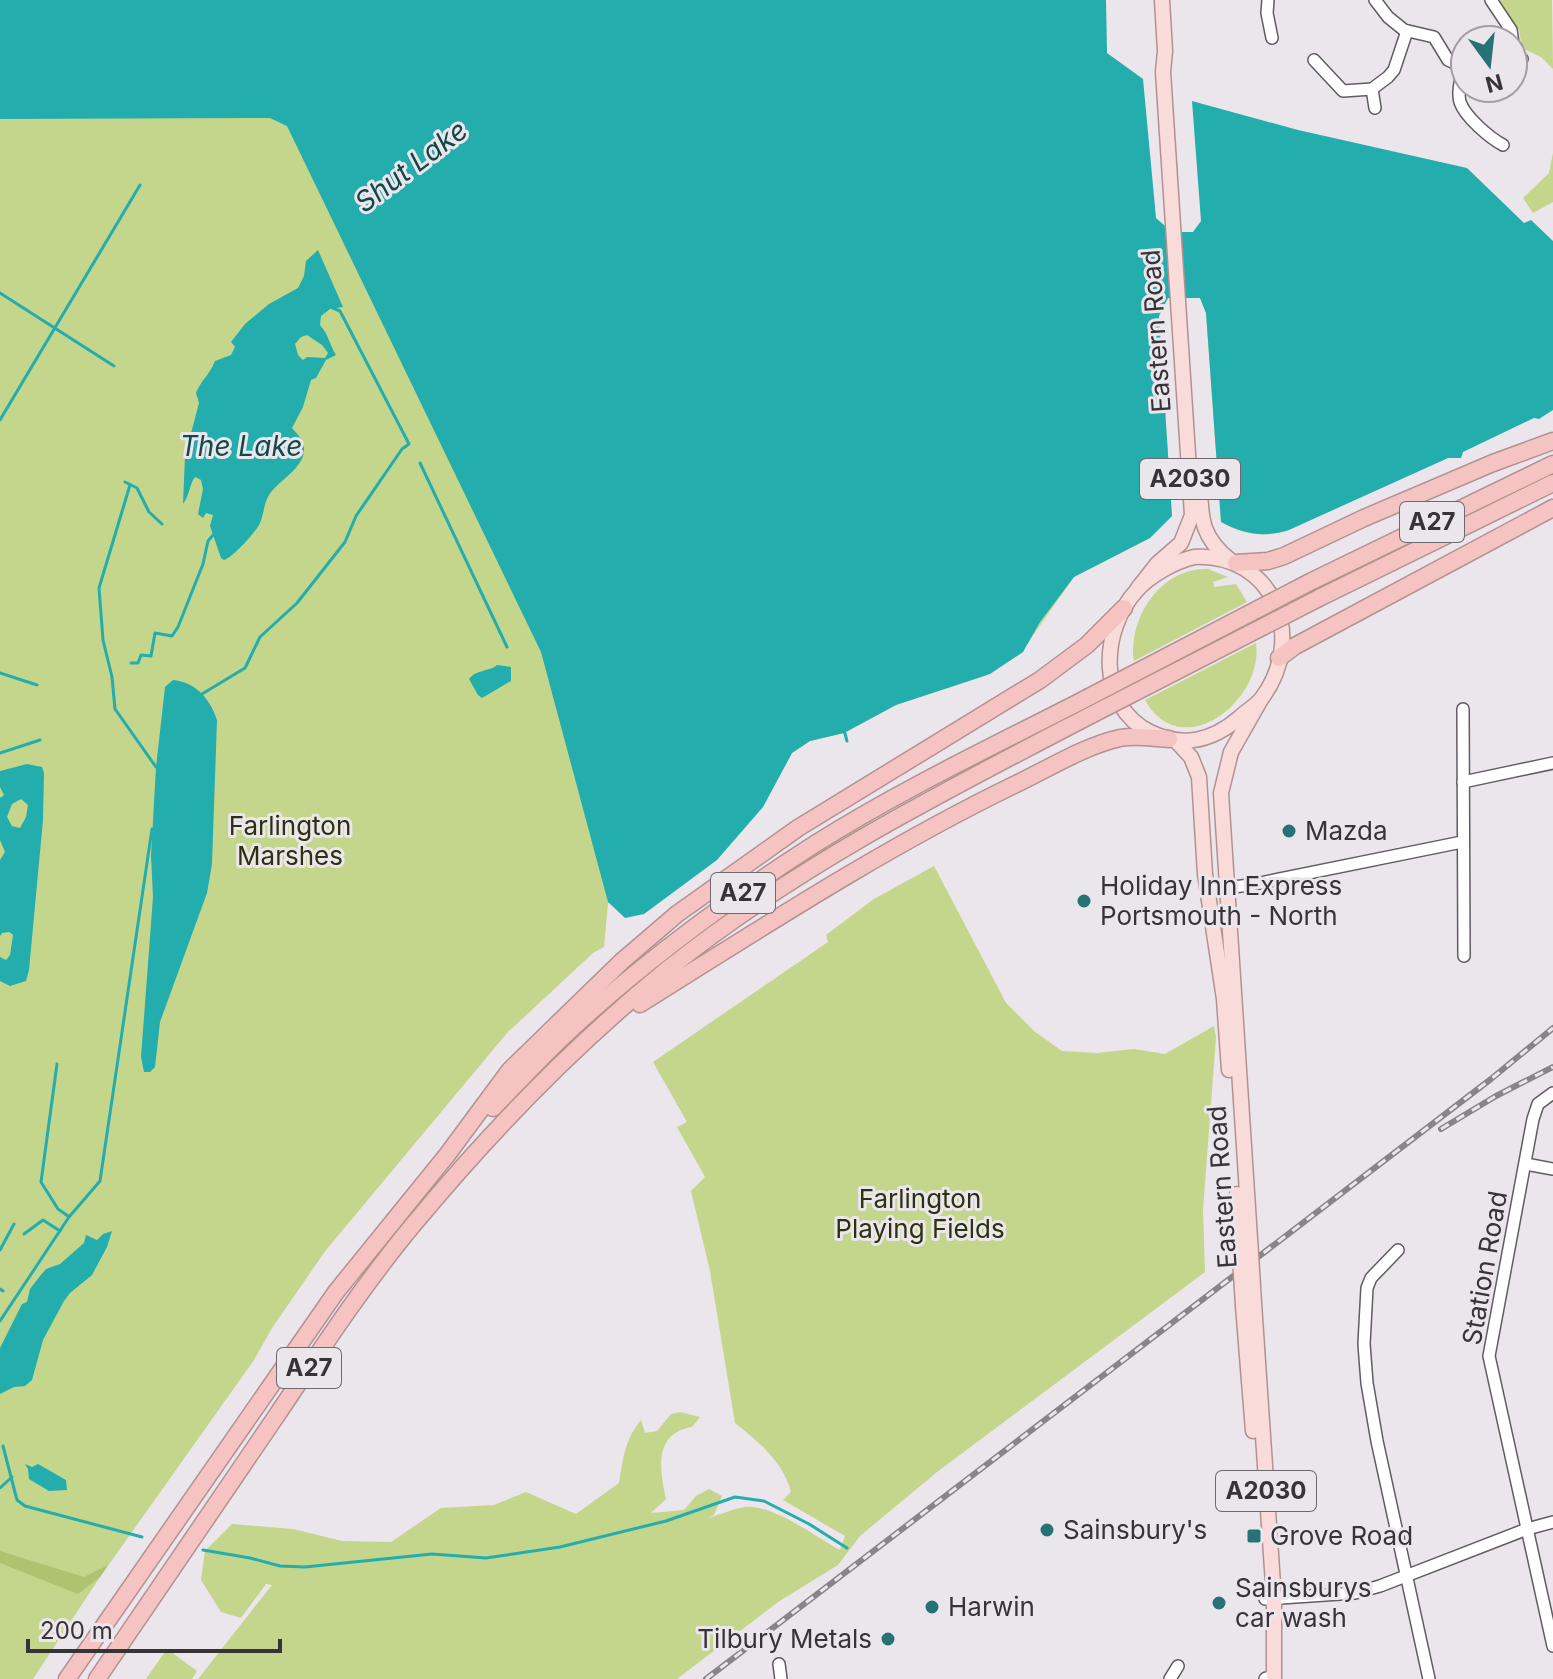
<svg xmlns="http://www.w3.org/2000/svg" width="1553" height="1679" viewBox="0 0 1553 1679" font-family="Inter,sans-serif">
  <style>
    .green { fill: #c4d58c }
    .forest { fill: #afc270 }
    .water { fill: #24adad; fill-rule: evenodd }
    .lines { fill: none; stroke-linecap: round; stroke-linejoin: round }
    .stream { stroke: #24adad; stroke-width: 3 }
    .minor-casing { stroke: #615c62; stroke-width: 14 }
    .major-casing { stroke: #b29291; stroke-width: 17 }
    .highway-casing { stroke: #b29291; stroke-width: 19 }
    .minor { stroke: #fff; stroke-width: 11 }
    .major { stroke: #f9dcda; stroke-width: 14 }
    .highway { stroke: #f5c4c2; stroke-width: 16 }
    .rail-casing { stroke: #888489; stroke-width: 6 }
    .rail { stroke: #ebe5ec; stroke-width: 3; stroke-dasharray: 9; stroke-linecap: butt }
    .major-bridge-casing { stroke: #b29291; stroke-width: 17; stroke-linecap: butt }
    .highway-bridge-casing { stroke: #b29291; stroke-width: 19; stroke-linecap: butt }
    .major-bridge { stroke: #f9dcda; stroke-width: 14 }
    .highway-bridge { stroke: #f5c4c2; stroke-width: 16 }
    .poi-dot { fill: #277274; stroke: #ebe5ec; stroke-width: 3 }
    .labels { text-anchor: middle; stroke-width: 6; stroke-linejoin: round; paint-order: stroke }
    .shield { fill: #ebe5ec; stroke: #6d696d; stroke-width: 2 }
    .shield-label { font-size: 24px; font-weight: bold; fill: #373437 }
    .street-label { font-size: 26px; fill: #373437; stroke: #ebe5ec }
    .park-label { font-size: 26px; fill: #2a320e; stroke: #ebe5ec }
    .poi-label { font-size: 26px; fill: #373437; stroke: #ebe5ec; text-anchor: start }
    .water-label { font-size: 28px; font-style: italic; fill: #114949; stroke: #ebe5ec }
  </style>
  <rect width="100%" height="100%" fill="#ebe5ec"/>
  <!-- green -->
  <g class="green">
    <path d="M0 0 1017 340 1212 281 1456 457 1448 458 1282 532C1259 538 1241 533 1221 522L1206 313 1200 298H1168L1159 316 1172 516 1150 538 1074 577 1020 654 985 676 896 705 844 733 810 741 792 753 763 807 735 833 626 907 608 903 604 947 593 953 507 1033 326 1250 272 1328 254 1360 100 1577 33 1679H0Z"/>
    <polygon points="1496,0 1552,0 1553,69 1541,57 1522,48 1519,30"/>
    <polygon points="1553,153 1553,202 1533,213 1523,198 1549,173"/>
    <path d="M1208 569 1228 577 1213 582 1214 587 1236 584 1247 602 1134 661C1128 618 1161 567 1208 569Z"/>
    <path d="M1256 643C1264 701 1181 765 1145 700Z"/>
    <path d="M934 866 1006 1003 1034 1031 1062 1051 1097 1053 1134 1049 1165 1054 1214 1026 1216 1037 1203 1210 1205 1272 937 1472 860 1536 838 1565 778 1602 677 1679H198L272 1585 266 1584 241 1618 221 1612 201 1580 205 1551 232 1524 293 1529 342 1541 391 1542 441 1508 494 1505 526 1492 576 1514 619 1483C623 1459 625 1439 641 1420L645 1433 657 1431 671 1414 680 1412 700 1417 692 1427C654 1433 659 1469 666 1499L651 1513 684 1510 696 1496 709 1489 722 1496 714 1515 708 1518C720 1515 732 1509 744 1507 773 1504 816 1537 840 1550L845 1536 783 1500 791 1492C784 1463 758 1441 735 1423L710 1271 691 1191 705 1177 677 1127 687 1122 653 1062 828 942 826 935 874 899Z"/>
    <polygon points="167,1649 197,1671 192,1679 146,1679"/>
  </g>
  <!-- forest -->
  <polygon class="forest" points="0,1551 84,1577 108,1565 100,1577 78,1594 0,1563"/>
  <!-- water -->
  <g class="water">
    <path d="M0 0H1106L1107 53 1143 79 1156 218 1165 226 1166 232H1193L1201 221 1192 101 1298 130 1467 168 1524 223 1531 220 1553 241V410L1539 419 1534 418 1463 452 1461 458H1448L1289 530C1263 538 1244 534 1221 522L1206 313 1200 298H1168L1159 316 1172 516 1150 538 1074 577 1040 622 1023 652 990 674 896 705 844 733 810 741 792 753 763 807 717 860 644 914 625 918 608 902 541 652 287 126 270 118 0 119Z"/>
    <path d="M318 250 343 307 330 309 321 316 320 325C329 335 329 344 336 355L326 360 316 378 311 380 303 407 292 428C297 434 305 441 304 450 303 469 279 480 269 495 263 505 264 516 259 525 254 534 232 558 224 560L221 558 210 526 213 515 206 513 203 518 198 514 203 489 201 480 195 477C189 485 190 495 183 504L185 456 199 403 196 393C201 380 209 376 215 361L231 355 235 347 231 342 245 324 269 304 298 288 304 276 306 261ZM307 335 322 345 328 353 325 358 307 357 303 360 298 355 295 344 301 337Z"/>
    <path d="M497 665 511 667V681L482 698 478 695 469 679C477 669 489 672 497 665Z"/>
    <path d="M173 680C195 682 210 698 217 720L212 864 207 893 160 1022 155 1067 150 1072H144L141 1057 153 897 151 856 156 767 165 687Z"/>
    <path d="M27 764 42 767 44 773 43 820 29 970 26 981 10 986 0 981V957L6 960 10 955 13 935 9 932 2 933 0 936V860L5 852 0 840V798L4 795 0 787V771ZM21 799 28 805 26 817 20 828 12 826 7 817 12 804Z"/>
    <polygon points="112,1231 107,1247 92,1275 70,1293 64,1301 43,1340 32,1380 25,1386 14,1387 0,1394 0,1348 22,1304 27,1302 30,1289 40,1276 46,1269 60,1264 84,1243 86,1235 97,1240 103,1234"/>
    <polygon points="38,1464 66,1480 67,1490 49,1491 29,1479 28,1469 25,1464 32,1467"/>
  </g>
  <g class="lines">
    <!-- stream -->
    <g class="stream">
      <polyline points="0,293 114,366"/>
      <polyline points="0,420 140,185"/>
      <polyline points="420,463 507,647"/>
      <polyline points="125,482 137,488 149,512 162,524"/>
      <polyline points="130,485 99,588 103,640 112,677 115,709 156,767"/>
      <polyline points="131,663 138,663 141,655 151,656 155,633 172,636 178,627 203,564 208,541 213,535"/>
      <polyline points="0,673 37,685"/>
      <polyline points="202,694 245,668 260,637 297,603 345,542 356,516 402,449 409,444 340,311 333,308"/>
      <polyline points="844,730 847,741"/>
      <polyline points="0,753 40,740"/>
      <polyline points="57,1064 41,1182 58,1209 68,1216"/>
      <polyline points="24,1234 43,1220 60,1231"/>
      <polyline points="0,1250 14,1224"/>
      <polyline points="0,1289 3,1291"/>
      <polyline points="0,1321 69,1217 100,1181 152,829"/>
      <polyline points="3,1446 17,1500 25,1506 142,1537"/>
      <polyline points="0,1488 12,1477"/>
      <polyline points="203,1550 250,1558 280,1566 305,1567 432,1554 486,1558 560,1547 666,1521 735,1497 764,1501 809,1524 847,1548"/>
    </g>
    <defs>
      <g id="minor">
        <polyline points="1268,0 1267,13 1272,38"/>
        <polyline points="1375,0 1388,17 1404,30 1434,37 1448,60 1465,68"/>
        <polyline points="1491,0 1511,30 1513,43"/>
        <polyline points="1513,52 1522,59"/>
        <polyline points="1314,60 1343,91 1372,89 1388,77 1394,70 1407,31"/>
        <path d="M1463 69C1461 79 1457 92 1460 102 1465 117 1490 138 1503 145"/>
        <polyline points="1372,89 1375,108"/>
        <polyline points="1463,709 1464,956"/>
        <polyline points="1463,782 1553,763"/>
        <polyline points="1208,890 1250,885 1462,842"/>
        <polyline points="1553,1093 1538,1104 1533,1119 1489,1356 1553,1646"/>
        <polyline points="1526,1164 1553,1169"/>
        <polyline points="1398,1250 1371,1278 1367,1288 1364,1344 1367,1383 1377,1441 1429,1679"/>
        <polyline points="1265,1599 1355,1593 1380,1586 1527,1529 1553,1522"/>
        <polyline points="779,1664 781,1679"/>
        <polyline points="1170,1679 1178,1666"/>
        <polyline points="1265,1679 1266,1678"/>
      </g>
      <g id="major">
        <path d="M1199 471C1202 511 1196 533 1230 560"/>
        <path d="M1194 557C1274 553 1307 637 1262 698 1256 706 1246 711 1239 718 1212 741 1183 748 1150 732 1097 706 1100 630 1137 590 1151 575 1174 562 1194 557Z"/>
        <polyline points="1138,588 1157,564 1181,543 1192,515 1163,72 1165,51 1162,0"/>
        <polyline points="1176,741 1191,757 1199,777 1205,874 1224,999 1229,1070"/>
        <polyline points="1237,1194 1240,1258"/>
        <polyline points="1251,1254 1221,793 1231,752 1260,701"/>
        <polyline points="1254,1303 1274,1599 1274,1679"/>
        <polyline points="1243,1306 1253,1431"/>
      </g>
      <g id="highway">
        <polyline points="1236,563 1268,561 1284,556 1364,518 1493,463 1553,441"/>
        <polyline points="1312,581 1553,464"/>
        <polyline points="1319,598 1553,483"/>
        <polyline points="1279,658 1295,646 1553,508"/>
        <path d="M640 1004C763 927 884 848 1014 785 1048 769 1084 746 1120 738 1136 735 1153 738 1169 739"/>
        <path d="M493 1108C518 1082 543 1055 569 1031 645 961 729 899 815 844 902 789 996 745 1087 698"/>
        <polyline points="67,1679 336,1292 447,1155 510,1070 621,962 677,914 798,828 1040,680 1087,645 1124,608"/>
        <path d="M97 1679C157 1591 217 1503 277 1415 320 1351 363 1285 413 1225 490 1132 574 1045 668 969 799 864 945 791 1093 714"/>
      </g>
    </defs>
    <!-- minor casing -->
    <use href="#minor" class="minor-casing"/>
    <!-- major casing -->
    <use href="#major" class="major-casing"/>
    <!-- highway casing -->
    <use href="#highway" class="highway-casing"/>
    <!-- minor -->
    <use href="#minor" class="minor"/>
    <!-- major -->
    <use href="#major" class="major"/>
    <!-- highway -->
    <use href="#highway" class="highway"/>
    <defs>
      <g id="rail">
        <polyline points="1441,1129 1496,1096 1553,1067"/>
        <polyline points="706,1679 1491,1079 1553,1028"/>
      </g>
    </defs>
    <!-- rail casing -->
    <use href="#rail" class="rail-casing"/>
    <!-- rail -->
    <use href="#rail" class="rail"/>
    <defs>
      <g id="major-bridge">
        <polyline points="1251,1254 1254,1303"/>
        <polyline points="1240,1258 1243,1306"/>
      </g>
      <g id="highway-bridge">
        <polyline points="1087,698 1312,581"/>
        <polyline points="1093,714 1319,598"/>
      </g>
    </defs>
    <!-- major-bridge casing -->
    <use href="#major-bridge" class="major-bridge-casing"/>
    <!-- highway-bridge casing -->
    <use href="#highway-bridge" class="highway-bridge-casing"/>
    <!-- major-bridge -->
    <use href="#major-bridge" class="major-bridge"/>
    <!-- highway-bridge -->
    <use href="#highway-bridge" class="highway-bridge"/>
  </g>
  <!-- markers -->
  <g class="poi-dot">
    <circle cx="1289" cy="831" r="8"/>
    <circle cx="1084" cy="901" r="8"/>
    <circle cx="1047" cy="1530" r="8"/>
    <rect x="1246" y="1528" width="16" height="16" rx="4"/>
    <circle cx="1219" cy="1603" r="8"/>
    <circle cx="932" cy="1607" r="8"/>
    <circle cx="888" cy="1639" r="8"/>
  </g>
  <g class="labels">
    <!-- shield labels -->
    <g class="shield">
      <rect x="1140" y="459" width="100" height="40" rx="6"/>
      <rect x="1400" y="502" width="64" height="40" rx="6"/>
      <rect x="711" y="873" width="64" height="40" rx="6"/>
      <rect x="277" y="1348" width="64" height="40" rx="6"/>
      <rect x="1216" y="1471" width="100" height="40" rx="6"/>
    </g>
    <g class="shield-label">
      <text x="1190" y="487">A2030</text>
      <text x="1432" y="530">A27</text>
      <text x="743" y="901">A27</text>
      <text x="309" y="1376">A27</text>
      <text x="1266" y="1499">A2030</text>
    </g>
    <!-- street labels -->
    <g class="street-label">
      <text transform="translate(1156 331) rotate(-94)" y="9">Eastern Road</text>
      <text transform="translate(1222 1187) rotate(-94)" y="9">Eastern Road</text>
      <text transform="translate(1485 1268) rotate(-80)" y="9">Station Road</text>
    </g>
    <!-- park labels -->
    <g class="park-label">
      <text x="290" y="835">Farlington<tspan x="290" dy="30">Marshes</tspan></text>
      <text x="920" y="1208">Farlington<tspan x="920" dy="30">Playing Fields</tspan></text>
    </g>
    <!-- poi labels -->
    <g class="poi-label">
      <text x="1305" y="840">Mazda</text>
      <text x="1100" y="895">Holiday Inn Express<tspan x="1100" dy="30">Portsmouth - North</tspan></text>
      <text x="1063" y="1539">Sainsbury's</text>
      <text x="1270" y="1545">Grove Road</text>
      <text x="1235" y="1597">Sainsburys<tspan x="1235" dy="30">car wash</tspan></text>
      <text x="948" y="1616">Harwin</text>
      <text x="872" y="1648" text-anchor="end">Tilbury Metals</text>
    </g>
    <!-- water labels -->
    <g class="water-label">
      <text transform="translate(411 166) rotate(-37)" y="10">Shut Lake</text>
      <text x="241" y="456">The Lake</text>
    </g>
  </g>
  <!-- north arrow -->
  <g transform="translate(1489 64) rotate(165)"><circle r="38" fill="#ebe5ec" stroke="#a39ea4" stroke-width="2"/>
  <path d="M0-6L14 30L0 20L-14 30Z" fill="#277274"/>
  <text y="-12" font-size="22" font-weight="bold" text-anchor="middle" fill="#373437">N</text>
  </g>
  <!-- scale -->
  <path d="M28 1639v12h252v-12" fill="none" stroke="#373437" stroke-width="4"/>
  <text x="40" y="1639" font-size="24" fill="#373437" stroke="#ebe5ec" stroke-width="6" paint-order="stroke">200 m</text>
</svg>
